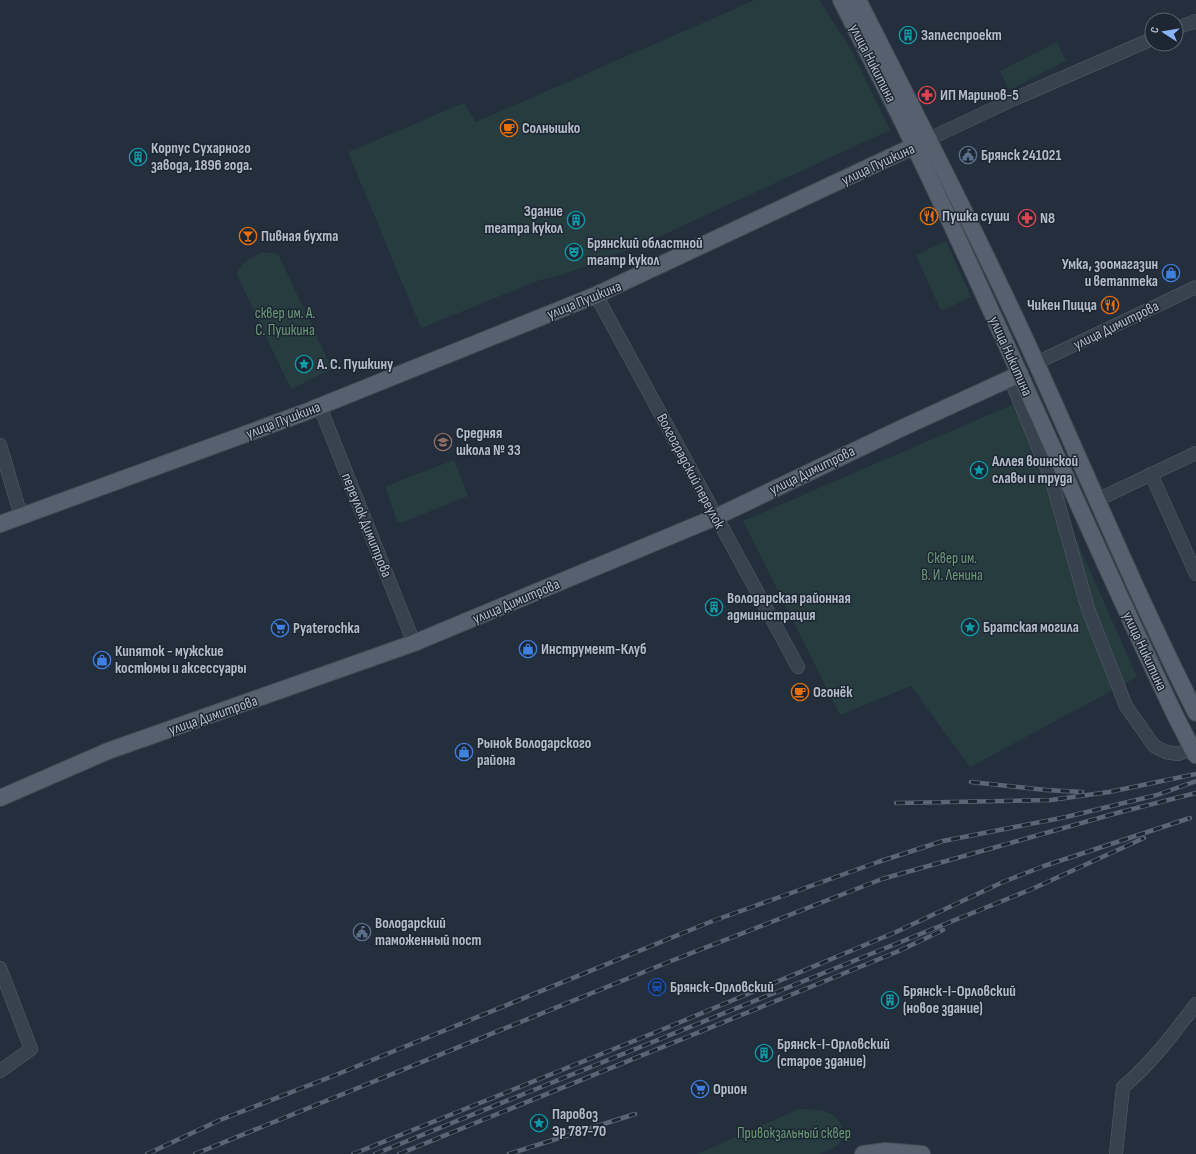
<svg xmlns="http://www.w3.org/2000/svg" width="1196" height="1154" viewBox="0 0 1196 1154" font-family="'Sofia Sans Condensed',sans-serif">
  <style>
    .green { fill: #263c3f }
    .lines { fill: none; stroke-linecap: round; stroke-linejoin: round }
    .minor-casing { stroke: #565f6c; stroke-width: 14 }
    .major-casing { stroke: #414a57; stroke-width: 18 }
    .minor { stroke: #38414e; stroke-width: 13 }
    .major { stroke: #56606e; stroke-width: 16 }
    .rail-casing { stroke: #5a6575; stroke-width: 4.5 }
    .rail { stroke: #1d2633; stroke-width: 3; stroke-dasharray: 9; stroke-linecap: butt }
    .major-bridge-casing { stroke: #414a57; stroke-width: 18; stroke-linecap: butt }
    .major-bridge { stroke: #56606e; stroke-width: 16 }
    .labels { text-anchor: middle; stroke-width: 3; stroke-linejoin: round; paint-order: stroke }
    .poi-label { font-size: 15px; font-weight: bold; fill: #b4bcc9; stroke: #1d2633; text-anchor: start }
    .street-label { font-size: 15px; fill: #b4bcc9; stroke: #1d2633 }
    .park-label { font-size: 15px; fill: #6b9a76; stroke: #1d2633 }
  </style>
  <rect width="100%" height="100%" fill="#242f3e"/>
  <!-- green -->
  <g class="green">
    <polygon points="755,0 819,0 852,51 890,130 641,245 562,275 540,280 421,328 348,152 464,103 476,122"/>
    <polygon points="831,0 838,0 899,125 894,127"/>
    <polygon points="1057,42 1066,61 1009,90 1000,71"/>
    <polygon points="946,241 971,297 941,311 916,255"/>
    <path d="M262 252 278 254 332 369 291 389 237 275C240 263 252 257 262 252Z"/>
    <polygon points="1016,403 1137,677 970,767 911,686 840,715 743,521"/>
    <polygon points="454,460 468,496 401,523 397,521 386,489 386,486"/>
    <path d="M799 1109C808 1109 826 1110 833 1115 844 1122 846 1140 835 1147 831 1150 825 1152 820 1154H697Z"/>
  </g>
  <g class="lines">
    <defs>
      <g id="minor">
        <polyline points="1176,28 1196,21"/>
        <polyline points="929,139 1014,99 1152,39"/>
        <polyline points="596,295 798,667"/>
        <polyline points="1036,363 1196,287"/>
        <polyline points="1010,378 1052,481 1088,609 1126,706 1154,746 1166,752 1178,754 1196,746"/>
        <polyline points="320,407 414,643"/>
        <polyline points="0,445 21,516"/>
        <polyline points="1151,474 1196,574"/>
        <polyline points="1097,500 1196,453"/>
        <polyline points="0,968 31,1049 0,1071"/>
        <path d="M1116 1154 1123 1087C1151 1064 1174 1033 1196 1004"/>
      </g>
      <g id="major">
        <path d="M841 0C863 44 886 87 907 131 1001 324 1083 522 1175 715"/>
        <path d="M858 0C919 121 982 243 1038 367 1090 482 1139 600 1196 713"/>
        <polyline points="0,524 303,413 596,295 929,139"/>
        <polyline points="0,798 108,751 414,643 716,517 904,427 1020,374"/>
        <polyline points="863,1154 885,1151 922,1154"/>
      </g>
    </defs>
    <!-- minor casing -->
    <use href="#minor" class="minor-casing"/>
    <!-- major casing -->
    <use href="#major" class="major-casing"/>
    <!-- minor -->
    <use href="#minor" class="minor"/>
    <!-- major -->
    <use href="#major" class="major"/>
    <defs>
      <g id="rail">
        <polyline points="971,782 1046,790 1082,792"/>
        <polyline points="896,803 1051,800 1109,792 1196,774"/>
        <polyline points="147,1154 220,1120 338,1074 710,922 878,862 943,841 1066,817 1157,795 1196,781"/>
        <polyline points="195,1154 671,961 882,879 1117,813 1196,793"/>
        <polyline points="353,1154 671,1026 896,932 1003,882 1044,866 1190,818"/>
        <polyline points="375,1154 1032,889 1144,838"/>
        <polyline points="399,1154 899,951 943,930"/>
        <polyline points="509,1154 635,1114"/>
      </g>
    </defs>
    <!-- rail casing -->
    <use href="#rail" class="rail-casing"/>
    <!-- rail -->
    <use href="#rail" class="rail"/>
    <defs>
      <polyline id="major-bridge" points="1175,715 1196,756"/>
    </defs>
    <!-- major-bridge casing -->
    <use href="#major-bridge" class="major-bridge-casing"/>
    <!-- major-bridge -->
    <use href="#major-bridge" class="major-bridge"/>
  </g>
  <!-- icons -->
  <defs>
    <symbol id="building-ring" viewBox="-11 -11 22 22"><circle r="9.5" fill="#1d2633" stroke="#0f9aa8" stroke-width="1.5"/><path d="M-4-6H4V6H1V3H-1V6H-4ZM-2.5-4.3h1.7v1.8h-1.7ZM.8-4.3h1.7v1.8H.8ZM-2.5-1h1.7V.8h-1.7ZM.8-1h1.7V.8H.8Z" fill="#0f9aa8"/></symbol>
    <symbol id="pharmacy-ring" viewBox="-11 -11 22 22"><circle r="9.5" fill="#1d2633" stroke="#e0444e" stroke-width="1.5"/><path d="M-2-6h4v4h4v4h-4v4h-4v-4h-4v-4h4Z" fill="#e0444e"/></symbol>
    <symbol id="cafe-ring" viewBox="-11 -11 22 22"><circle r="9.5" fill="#1d2633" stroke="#e8710a" stroke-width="1.5"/><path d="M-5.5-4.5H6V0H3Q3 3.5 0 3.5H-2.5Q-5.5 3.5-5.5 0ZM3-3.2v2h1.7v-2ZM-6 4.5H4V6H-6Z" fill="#e8710a"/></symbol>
    <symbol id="civic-ring" viewBox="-11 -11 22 22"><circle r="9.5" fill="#1d2633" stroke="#5c6f8a" stroke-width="1.5"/><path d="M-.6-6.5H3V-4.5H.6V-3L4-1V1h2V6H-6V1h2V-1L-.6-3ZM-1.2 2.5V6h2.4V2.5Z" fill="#5c6f8a"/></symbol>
    <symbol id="restaurant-ring" viewBox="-11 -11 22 22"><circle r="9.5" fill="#1d2633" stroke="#e8710a" stroke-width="1.5"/><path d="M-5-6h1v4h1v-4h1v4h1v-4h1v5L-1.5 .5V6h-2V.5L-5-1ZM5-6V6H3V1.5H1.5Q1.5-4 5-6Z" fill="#e8710a"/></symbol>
    <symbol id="bar-ring" viewBox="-11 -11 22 22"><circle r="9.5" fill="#1d2633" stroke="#e8710a" stroke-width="1.5"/><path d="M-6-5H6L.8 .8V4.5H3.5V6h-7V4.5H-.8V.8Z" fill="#e8710a"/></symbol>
    <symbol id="theatre-ring" viewBox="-11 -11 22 22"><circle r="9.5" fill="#1d2633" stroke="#0f9aa8" stroke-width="1.5"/><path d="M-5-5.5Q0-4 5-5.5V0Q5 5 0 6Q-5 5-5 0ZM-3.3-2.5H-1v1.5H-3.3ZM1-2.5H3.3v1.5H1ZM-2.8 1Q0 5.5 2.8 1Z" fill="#0f9aa8"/></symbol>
    <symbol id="shop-ring" viewBox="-11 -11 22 22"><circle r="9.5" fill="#1d2633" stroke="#3f7fe0" stroke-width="1.5"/><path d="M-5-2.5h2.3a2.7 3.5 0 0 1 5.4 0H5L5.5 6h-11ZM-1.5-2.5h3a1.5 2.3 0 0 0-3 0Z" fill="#3f7fe0"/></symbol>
    <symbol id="sight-ring" viewBox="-11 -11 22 22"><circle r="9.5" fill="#1d2633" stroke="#0f9aa8" stroke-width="1.5"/><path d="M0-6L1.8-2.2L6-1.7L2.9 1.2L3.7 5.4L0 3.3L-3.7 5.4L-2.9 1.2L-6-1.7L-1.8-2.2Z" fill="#0f9aa8"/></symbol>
    <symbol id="school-ring" viewBox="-11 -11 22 22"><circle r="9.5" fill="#1d2633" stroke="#8d6e63" stroke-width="1.5"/><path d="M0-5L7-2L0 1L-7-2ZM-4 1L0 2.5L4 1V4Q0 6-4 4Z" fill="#8d6e63"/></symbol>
    <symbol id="supermarket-ring" viewBox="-11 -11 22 22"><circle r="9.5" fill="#1d2633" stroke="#3f7fe0" stroke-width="1.5"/><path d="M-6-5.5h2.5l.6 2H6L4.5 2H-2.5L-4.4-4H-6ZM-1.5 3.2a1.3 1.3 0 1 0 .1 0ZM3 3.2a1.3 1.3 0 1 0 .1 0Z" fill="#3f7fe0"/></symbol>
    <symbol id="station-ring" viewBox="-11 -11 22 22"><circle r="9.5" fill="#1d2633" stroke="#1a4fb4" stroke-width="1.5"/><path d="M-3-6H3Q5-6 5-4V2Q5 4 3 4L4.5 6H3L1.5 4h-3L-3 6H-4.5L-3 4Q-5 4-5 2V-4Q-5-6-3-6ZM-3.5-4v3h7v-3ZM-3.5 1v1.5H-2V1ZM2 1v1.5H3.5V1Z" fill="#1a4fb4"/></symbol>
  </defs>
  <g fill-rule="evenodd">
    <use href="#building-ring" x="898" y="25" width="20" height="20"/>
    <use href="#pharmacy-ring" x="917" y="85" width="20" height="20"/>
    <use href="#cafe-ring" x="499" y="118" width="20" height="20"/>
    <use href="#civic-ring" x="958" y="145" width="20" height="20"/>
    <use href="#building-ring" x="128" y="147" width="20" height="20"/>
    <use href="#restaurant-ring" x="919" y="206" width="20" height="20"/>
    <use href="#pharmacy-ring" x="1017" y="208" width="20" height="20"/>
    <use href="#building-ring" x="566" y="210" width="20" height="20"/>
    <use href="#bar-ring" x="238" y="226" width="20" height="20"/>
    <use href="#theatre-ring" x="564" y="242" width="20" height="20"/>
    <use href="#shop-ring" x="1161" y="263" width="20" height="20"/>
    <use href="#restaurant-ring" x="1100" y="295" width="20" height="20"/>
    <use href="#sight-ring" x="294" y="354" width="20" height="20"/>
    <use href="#school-ring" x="433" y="432" width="20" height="20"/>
    <use href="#sight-ring" x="969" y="460" width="20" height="20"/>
    <use href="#building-ring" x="704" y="597" width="20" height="20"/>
    <use href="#sight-ring" x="960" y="617" width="20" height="20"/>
    <use href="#supermarket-ring" x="270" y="618" width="20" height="20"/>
    <use href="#shop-ring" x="518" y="639" width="20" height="20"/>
    <use href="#shop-ring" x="92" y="650" width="20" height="20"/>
    <use href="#cafe-ring" x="790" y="682" width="20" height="20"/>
    <use href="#shop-ring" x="454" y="742" width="20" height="20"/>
    <use href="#civic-ring" x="352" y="922" width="20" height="20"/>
    <use href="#station-ring" x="647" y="977" width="20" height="20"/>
    <use href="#building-ring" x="880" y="990" width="20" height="20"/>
    <use href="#building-ring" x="754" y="1043" width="20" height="20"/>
    <use href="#supermarket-ring" x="690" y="1079" width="20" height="20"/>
    <use href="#sight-ring" x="529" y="1113" width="20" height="20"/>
  </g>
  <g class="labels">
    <!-- poi labels -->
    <g class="poi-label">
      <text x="921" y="40">Заплеспроект</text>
      <text x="940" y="100">ИП Маринов-5</text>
      <text x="522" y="133">Солнышко</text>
      <text x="151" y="153">Корпус Сухарного<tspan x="151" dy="17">завода, 1896 года.</tspan></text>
      <text x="981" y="160">Брянск 241021</text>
      <text x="563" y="216" text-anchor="end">Здание<tspan x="563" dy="17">театра кукол</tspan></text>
      <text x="942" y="221">Пушка суши</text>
      <text x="1040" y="223">N8</text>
      <text x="261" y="241">Пивная бухта</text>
      <text x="587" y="248">Брянский областной<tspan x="587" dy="17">театр кукол</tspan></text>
      <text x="1158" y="269" text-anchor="end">Умка, зоомагазин<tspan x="1158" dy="17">и ветаптека</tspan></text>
      <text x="1097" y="310" text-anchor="end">Чикен Пицца</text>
      <text x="317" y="369">А. С. Пушкину</text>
      <text x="456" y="438">Средняя<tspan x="456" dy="17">школа № 33</tspan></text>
      <text x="992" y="466">Аллея воинской<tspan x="992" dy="17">славы и труда</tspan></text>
      <text x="727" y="603">Володарская районная<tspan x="727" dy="17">администрация</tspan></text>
      <text x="983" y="632">Братская могила</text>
      <text x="293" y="633">Pyaterochka</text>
      <text x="541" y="654">Инструмент-Клуб</text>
      <text x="115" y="656">Кипяток - мужские<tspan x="115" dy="17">костюмы и аксессуары</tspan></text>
      <text x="813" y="697">Огонёк</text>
      <text x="477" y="748">Рынок Володарского<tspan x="477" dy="17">района</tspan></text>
      <text x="375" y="928">Володарский<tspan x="375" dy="17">таможенный пост</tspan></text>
      <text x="670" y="992">Брянск-Орловский</text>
      <text x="903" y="996">Брянск-I-Орловский<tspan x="903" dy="17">(новое здание)</tspan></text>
      <text x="777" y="1049">Брянск-I-Орловский<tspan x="777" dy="17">(старое здание)</tspan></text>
      <text x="713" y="1094">Орион</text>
      <text x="552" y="1119">Паровоз<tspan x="552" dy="17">Эр 787-70</tspan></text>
    </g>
    <!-- street labels -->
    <g class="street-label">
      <text transform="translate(873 63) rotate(63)" y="5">улица Никитина</text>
      <text transform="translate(878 164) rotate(-25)" y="5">улица Пушкина</text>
      <text transform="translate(584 300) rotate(-22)" y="5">улица Пушкина</text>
      <text transform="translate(1116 325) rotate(-26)" y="5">улица Димитрова</text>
      <text transform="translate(1011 356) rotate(66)" y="5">улица Никитина</text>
      <text transform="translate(283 420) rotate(-21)" y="5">улица Пушкина</text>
      <text transform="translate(812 470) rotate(-26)" y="5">улица Димитрова</text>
      <text transform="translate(691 471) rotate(62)" y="5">Волгоградский переулок</text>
      <text transform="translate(367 525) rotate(68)" y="5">переулок Димитрова</text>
      <text transform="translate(516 601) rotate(-23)" y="5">улица Димитрова</text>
      <text transform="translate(1145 651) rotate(65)" y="5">улица Никитина</text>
      <text transform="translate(213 715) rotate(-19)" y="5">улица Димитрова</text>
    </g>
    <!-- park labels -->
    <g class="park-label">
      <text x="285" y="318">сквер им. А.<tspan x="285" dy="17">С. Пушкина</tspan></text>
      <text x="952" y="563">Сквер им.<tspan x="952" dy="17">В. И. Ленина</tspan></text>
      <text x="794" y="1138">Привокзальный сквер</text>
    </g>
  </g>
  <!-- north arrow -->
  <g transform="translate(1164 32) rotate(282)"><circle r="19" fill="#1d2633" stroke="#59626f"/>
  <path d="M0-3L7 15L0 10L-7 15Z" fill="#8ab4f8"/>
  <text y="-6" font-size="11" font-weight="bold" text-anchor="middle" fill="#b4bcc9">С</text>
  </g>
</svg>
